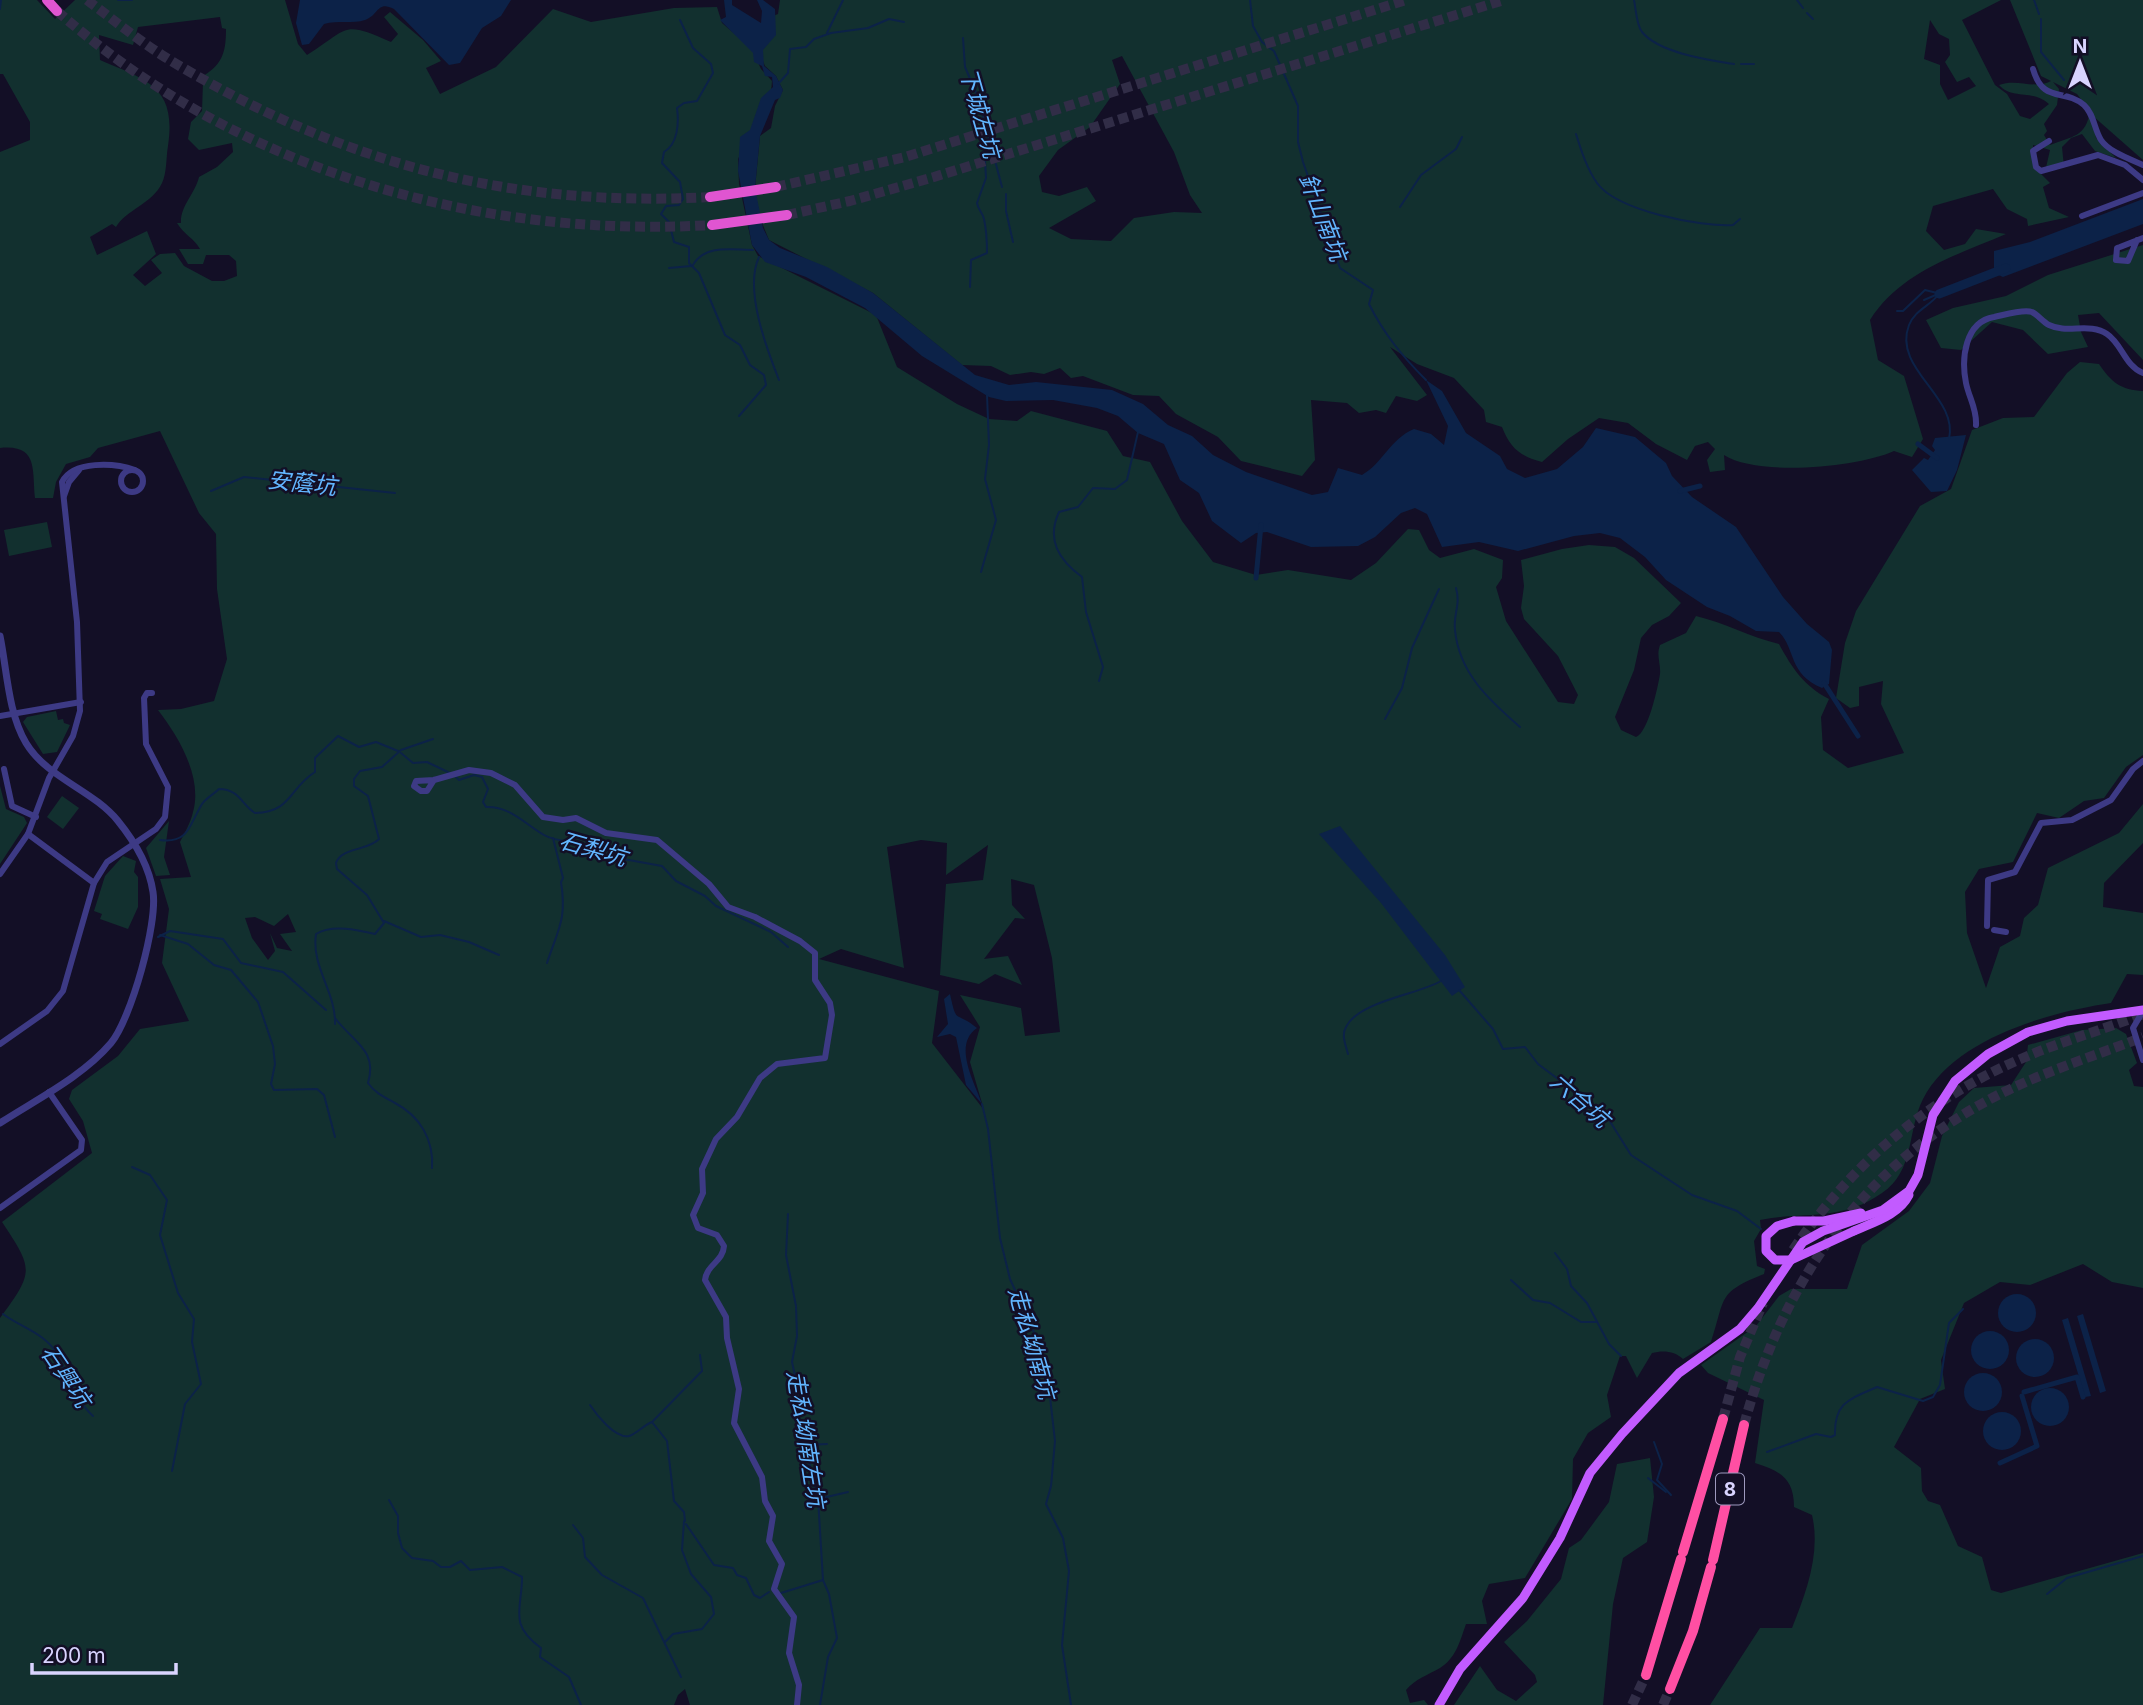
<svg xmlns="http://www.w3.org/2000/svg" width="2143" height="1705" viewBox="0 0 2143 1705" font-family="Inter,'Noto Sans TC',sans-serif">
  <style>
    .green { fill: #12302f; fill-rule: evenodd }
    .water { fill: #0c2248 }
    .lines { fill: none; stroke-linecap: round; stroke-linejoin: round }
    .stream { stroke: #0c2248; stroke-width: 2 }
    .canal { stroke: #0c2248; stroke-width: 5 }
    .river { stroke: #0c2248; stroke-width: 9 }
    .trunk-tunnel { stroke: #312d47; stroke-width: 10; stroke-dasharray: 10 5; stroke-linecap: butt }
    .motorway-tunnel { stroke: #312d47; stroke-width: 10; stroke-dasharray: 10 5; stroke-linecap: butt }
    .minor { stroke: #3d3a85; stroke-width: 6 }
    .tertiary { stroke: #3d3a85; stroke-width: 7 }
    .primary { stroke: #c25bff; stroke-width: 9 }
    .trunk { stroke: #e055d1; stroke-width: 10 }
    .motorway { stroke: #ff4fa3; stroke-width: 10 }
    .primary-bridge { stroke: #c25bff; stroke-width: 9 }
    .labels { text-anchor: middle; stroke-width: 5; stroke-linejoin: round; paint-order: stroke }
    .shield { fill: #130f26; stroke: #9e99be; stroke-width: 2 }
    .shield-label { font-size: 19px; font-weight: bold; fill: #d9d4ff }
    .water-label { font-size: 23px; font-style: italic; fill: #62b6ff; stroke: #130f26 }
  </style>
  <rect width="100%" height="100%" fill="#130f26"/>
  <!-- green -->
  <g class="green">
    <path d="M0 0H37L55 19 75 0H285L298 44 307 55C350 28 341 20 391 42L398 34 384 17 390 12 423 40 441 61 426 68 440 94 496 67 553 9 591 22 674 8 717 7 722 23 752 49 761 69 772 81 771 92 738 159 739 184 752 245 758 256 876 315 897 367 957 404 989 419 1017 421 1031 411 1107 431 1123 456 1150 462 1182 521 1213 562 1256 575 1288 570 1351 580 1376 563 1408 529 1419 530 1429 550 1440 558 1474 549 1503 560 1502 578 1496 587 1506 621 1558 702 1574 704 1578 695 1558 656 1524 619 1521 608 1524 586 1521 560 1562 549 1589 545 1615 547 1634 558 1681 603 1669 616 1652 625 1641 638 1634 670 1615 717 1621 730 1636 737C1648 733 1658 687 1660 674 1661 664 1656 656 1660 645L1686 633 1696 616C1725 623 1750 637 1779 644 1792 668 1804 686 1829 699L1821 717 1823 750 1848 768 1904 753 1881 704 1883 681 1859 687V706L1850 708 1836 698 1845 643 1856 611 1920 506 1951 489 1972 430 2003 418 2034 417 2067 373 2080 362 2099 364C2111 382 2121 390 2143 391V755L2126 767 2104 798 2084 801 2059 818 2037 813 2013 862 1979 869 1965 892 1967 933 1986 988 2000 947 2020 936 2024 918 2038 905 2048 868 2119 833 2143 804V843L2104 883 2103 907 2143 913V975L2127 974 2111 1003C2050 1012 1954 1038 1923 1099 1907 1131 1915 1171 1882 1193 1841 1222 1805 1211 1760 1220L1761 1229 1754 1241 1757 1266 1765 1269 1764 1274C1716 1293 1726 1298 1711 1342L1683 1359C1675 1351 1663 1350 1652 1353L1637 1378 1626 1356H1620L1607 1395 1611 1417 1588 1433 1573 1459 1572 1499 1525 1578 1489 1584 1482 1601 1487 1624H1466C1460 1641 1456 1658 1440 1668 1428 1675 1415 1679 1406 1690L1410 1703 1424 1700 1428 1705H690L685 1689 678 1695 674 1705H0V1318C35 1271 33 1269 2 1222L92 1153 83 1121 69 1099 72 1090 118 1056 140 1029 189 1021 162 963 169 909 160 879 191 877 180 842C185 832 191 822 193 812 203 777 178 736 158 710L181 709 214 701 227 659 217 589 216 534 199 513 160 431 98 448 90 457 66 464 56 482 53 498H35C32 471 39 444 0 448V152L30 140V122L3 74H0ZM220 17 222 28 226 29C226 54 222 65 200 78L203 82 202 111 191 122 188 139 199 150 232 143 233 152 217 167 199 177C195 194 180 206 181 223H177C184 235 194 238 200 249H179L188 264H203L206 255H229L236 261 237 276 224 281H212L184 266 175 253 160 254 151 260 162 273 145 286 133 275 156 254 147 231 97 255 90 237 112 224 116 227C126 210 153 203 162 183 167 173 166 157 168 146 177 86 146 80 100 60L99 35 133 45 138 27ZM921 840 947 843 946 875 988 845 983 880 946 884 940 975 979 984 995 974 1022 985 1008 956 984 959 1015 918 1025 919 1012 905 1011 879 1034 885 1052 958 1060 1032 1025 1036 1021 1008 960 995 980 1027 970 1062 984 1110 932 1043 939 991 819 959 841 949 904 968 887 847ZM288 914 296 932 280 934 292 951 277 948 270 933 275 951 268 960 252 938 245 918 255 917 274 926Z"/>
    <path d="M780 0H2001L1962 20 1995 85 2007 94 2020 116 2030 119 2049 104C2032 89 2012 100 1999 85 2018 78 2034 90 2051 81L2041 76 2010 0H2143V160L2093 116 2096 138 2116 158 2095 151 2082 134 2071 138 2062 147 2064 167 2045 172 2050 150 2033 145V166L2050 183 2043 187 2049 208 2069 217 2028 226 2027 219 2007 209 1993 189 1933 206 1926 231 1944 250 1965 244 1976 229 2006 234C1957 255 1900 272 1870 320L1878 360 1904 376 1923 439 1912 457 1894 451C1859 467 1758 477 1724 455L1725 470 1710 472 1707 460 1715 449 1708 442 1695 446 1687 460 1656 444 1628 423 1599 418 1568 439 1542 462C1520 456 1510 448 1502 427L1486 422 1484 410 1454 378 1417 364 1390 347 1427 395 1417 401 1396 396 1386 413 1376 410 1359 413 1347 403 1311 400 1315 460 1302 476 1241 461 1218 437 1176 414 1159 396 1133 395 1083 376 1071 378 1060 368 1044 374 1031 372 1010 375 991 366 962 365 873 293 769 240 758 213 755 188 760 136 771 128 775 106 783 90 776 76 765 66 746 19 775 30 773 16 778 14ZM1930 20 1939 34 1949 39 1950 55 1945 62 1957 82 1969 77 1976 86 1948 100 1940 84V65L1924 59ZM1122 56 1174 152 1190 195 1202 213 1174 212 1134 218 1111 241 1071 239 1049 228 1096 201 1087 187 1059 196 1042 192 1039 176 1058 150 1090 127 1120 84 1112 60ZM2053 82 2077 94 2090 111C2086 137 2073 136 2050 145L2044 135 2047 131 2044 124 2057 105 2059 89Z"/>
    <polygon points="2143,245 2143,360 2099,313 2078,315 2081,332 2088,347 2048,354 2023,330 1992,322 1961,350 1941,348 1926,320 1953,308 2006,296 2048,275"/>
    <polygon points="47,522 52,547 9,556 4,530"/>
    <polygon points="56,711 58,720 63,719 64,723 70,725 57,752 43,754 23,722 27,717"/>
    <polygon points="0,786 6,809 24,817 27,823 0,864"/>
    <polygon points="62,796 79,808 63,829 47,817"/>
    <polygon points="169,821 164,857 170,875 156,876 146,848"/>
    <polygon points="123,856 136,861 134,872 138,877 138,907 128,929 100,919 102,914 94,911 105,876"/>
    <path d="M2116 1028 2126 1034 2137 1063 2129 1070 2134 1086 2143 1087V1288L2112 1282 2083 1264 2030 1285 2000 1282 1964 1303 1941 1360 1945 1389 1920 1399 1894 1447 1921 1468 1922 1491 1928 1501 1940 1505 1958 1546 1982 1557 1991 1590 2001 1593 2143 1553V1705H1710L1760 1628H1792C1806 1593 1821 1553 1812 1515L1794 1507C1794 1479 1781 1471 1755 1463L1764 1400 1708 1373 1701 1365 1756 1326 1779 1296 1791 1289H1847L1862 1245 1909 1211 1930 1183 1942 1136 1959 1102 1974 1088 2011 1085 2026 1062 2028 1045 2082 1030Z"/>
    <polygon points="1650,1458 1654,1497 1647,1542 1623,1558 1613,1604 1603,1705 1454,1705 1480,1666 1497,1690 1516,1701 1537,1682 1535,1675 1504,1642 1527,1621 1561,1579 1569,1548 1581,1540 1609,1502 1617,1464"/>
  </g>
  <!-- water -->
  <g class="water">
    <path d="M300 0H511L501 16 482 28 460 63 449 65 394 9C377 0 379 15 365 20 353 24 338 20 324 24L309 44 302 45 296 23Z"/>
    <path d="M724 0H732V5L761 23 762 11 757 0H763L775 9 776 35 763 50 764 66 776 76 783 90 780 98 775 100 760 136 755 188 763 228 769 240 780 248 827 267 873 293 975 375 1009 385 1036 382 1112 390 1143 404 1168 425 1192 436 1213 455 1246 472 1312 495 1328 492 1338 468 1362 475C1383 463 1390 439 1414 429L1431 434 1444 445 1448 426 1426 380 1442 391 1466 433 1500 456 1507 469 1525 478 1557 469 1583 447 1596 428 1635 437 1666 463 1672 476 1692 497 1736 527 1783 597 1807 624 1829 642 1832 650 1829 684 1822 688C1788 674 1796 649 1779 632L1756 631 1730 616 1707 607 1666 580 1645 557 1620 538 1600 533 1574 536 1518 551 1479 542 1442 547 1427 514 1415 508 1401 513 1375 537 1358 546 1311 547 1267 532 1256 533 1241 543 1212 521 1199 493 1180 480 1164 444 1138 433 1118 416 1097 408 1053 400 1006 401 989 397 922 356 865 308 806 277 765 262 752 245 738 171 740 137 750 130 761 98 773 87 772 77 765 76 762 66 754 62 753 53 720 20 726 17Z"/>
    <polygon points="2143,199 2143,224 2003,277 1994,273 1994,251 2030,242"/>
    <polygon points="1966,435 1957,470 1947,491 1931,492 1912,470 1924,458 1928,460 1935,450 1932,446 1935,438"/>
    <polygon points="1340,826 1445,955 1465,987 1452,996 1381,903 1319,834"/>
    <path d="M950 994C957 1026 955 1010 977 1028 952 1045 975 1083 982 1104L966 1085 956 1037 950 1034 937 1037 948 1024 944 999Z"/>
    <circle cx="2017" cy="1313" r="19"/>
    <polygon points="2083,1314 2106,1391 2100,1393 2077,1316"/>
    <polygon points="2068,1318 2091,1396 2085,1397 2062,1320"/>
    <circle cx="1990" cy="1350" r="19"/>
    <circle cx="2035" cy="1358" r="19"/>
    <circle cx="1983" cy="1392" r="19"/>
    <circle cx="2050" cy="1407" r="19"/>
    <circle cx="2002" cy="1431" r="19"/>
  </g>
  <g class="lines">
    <!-- stream -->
    <g class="stream">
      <polyline points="118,0 132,0"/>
      <path d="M1250 0 1253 26 1262 42 1274 51 1298 106V142L1303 162 1340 268 1373 290 1369 304C1384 334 1402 356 1426 380"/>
      <path d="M1634 0C1636 9 1636 24 1642 32 1659 53 1709 60 1734 64"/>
      <polyline points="1797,0 1803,8"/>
      <polyline points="2034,0 2039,14"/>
      <polyline points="0,9 1,0"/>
      <polyline points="1807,13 1813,19"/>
      <polyline points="2041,19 2041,52 2064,80"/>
      <path d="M680 20 693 48 711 64 713 73 697 101 684 103 677 108C679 123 678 144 664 152L662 163 680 182 683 199 679 205 666 206 661 214 669 222 674 242 689 247V263L699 273 725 335 740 345 750 365 764 375 766 385 739 416"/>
      <polyline points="827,33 843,0"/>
      <polyline points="963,38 965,67 978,97 1002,187"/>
      <polyline points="1741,64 1754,64"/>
      <polyline points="778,84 788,73 790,49 806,47 814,39 831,33 868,28 889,19 904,22"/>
      <path d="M1576 134C1581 150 1587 169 1597 183 1617 211 1701 227 1733 225L1740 219"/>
      <polyline points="1006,194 1006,211 1013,242"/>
      <polyline points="1400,207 1421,175 1456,149 1462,137"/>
      <path d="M759 257C744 289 766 347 779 380"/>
      <path d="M693 265C705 244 732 250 753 250"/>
      <polyline points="669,268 691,266"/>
      <path d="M970 287 971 260 987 253C987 244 986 228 984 219 983 213 978 210 977 203L986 178 984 143 988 139"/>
      <path d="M1939 294C1930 306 1915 310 1909 325 1892 369 1959 397 1949 439"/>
      <polyline points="1924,300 1938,294"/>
      <polyline points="1897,311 1903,311 1925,290 1937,293"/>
      <polyline points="211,491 244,477 395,493"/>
      <polyline points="981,572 996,520 985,479 989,445 987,395"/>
      <path d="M1456 588C1461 605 1453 614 1455 630 1459 673 1489 700 1520 727"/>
      <path d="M1099 681 1103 667 1086 612 1082 577C1059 560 1046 540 1059 512L1078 507 1093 488 1115 489 1127 480 1138 432"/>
      <polyline points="1385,719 1402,688 1412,648 1439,589"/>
      <polyline points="401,753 413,763 427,762 450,773"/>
      <path d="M456 777 459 780 474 775 482 777 488 789 483 802 486 807C510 806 525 824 544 835 563 846 585 836 601 855L662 866 676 881 705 896 716 906 771 932 788 947"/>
      <path d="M160 840C189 844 189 825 202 804 206 798 214 794 219 789 239 789 242 805 255 813 292 812 289 788 315 772V758L338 736 359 747 376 742 398 751"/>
      <polyline points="384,921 421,937 440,935 469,942 499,955"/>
      <polyline points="160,935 188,944 214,965 231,970 258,1002 273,1046 275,1064 271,1084 274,1090 317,1089 324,1095 335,1137"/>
      <polyline points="158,937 170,931 223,939 241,963 283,972 326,1010"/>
      <path d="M547 963C558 929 567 920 561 882L563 878 553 838"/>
      <polyline points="1459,990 1493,1029 1503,1049 1525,1047 1538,1064 1606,1115 1631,1155 1692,1195 1737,1211 1761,1229"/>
      <path d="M335 1018C353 1042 378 1050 368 1083 375 1093 384 1097 395 1103 420 1116 434 1140 432 1168"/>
      <path d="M335 1024C336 992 311 967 316 934 332 924 358 930 375 934L384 923 367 895 337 869 336 863C342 847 368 851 379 839L368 796 354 786V779L360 771 382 767 401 750 433 739"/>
      <path d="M1348 1054C1346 1046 1341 1035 1346 1027 1359 1001 1417 995 1441 981"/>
      <polyline points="982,1104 988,1129 1000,1238 1010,1279 1037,1339 1037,1356 1049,1388 1055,1441 1051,1486 1046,1504 1063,1538 1069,1571 1062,1645 1071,1705"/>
      <polyline points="132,1167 150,1175 167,1200 160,1235 178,1293 194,1319 192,1342 201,1384 185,1404 172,1471"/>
      <polyline points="788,1214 786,1255 796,1306 797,1336 792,1362 797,1385 796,1410 818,1498 823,1580"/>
      <polyline points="1555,1253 1567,1269 1571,1286 1587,1303 1609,1344 1621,1356"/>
      <polyline points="1511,1280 1533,1300 1550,1303 1581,1322 1597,1322"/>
      <path d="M3 1314C20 1327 45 1333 57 1354 68 1374 75 1400 93 1416"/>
      <path d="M590 1405C596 1414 615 1439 629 1436 636 1434 644 1425 652 1422L667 1441 674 1501 684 1512 685 1521"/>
      <polyline points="653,1421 702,1371 700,1355"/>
      <polyline points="1654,1442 1662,1464 1657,1480 1671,1495"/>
      <polyline points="805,1445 827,1444"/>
      <path d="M1767 1452 1816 1434 1831 1437 1835 1435C1834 1402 1850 1399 1877 1387L1923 1401 1933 1397 1940 1385 1949 1323 1963 1309"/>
      <polyline points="1648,1478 1666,1492"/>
      <polyline points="818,1499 848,1492"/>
      <path d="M389 1500 398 1516V1533L402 1548 412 1558 433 1561 441 1567H450L461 1561 470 1570 502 1567 522 1577C522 1610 508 1624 541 1648L540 1657 569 1677 581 1705"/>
      <polyline points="686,1524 714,1565 733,1568 737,1575 746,1578 754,1595 760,1598 769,1592"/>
      <polyline points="573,1525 583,1538 585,1557 602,1575 643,1598 681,1677"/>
      <polyline points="781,1593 823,1580 829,1594 837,1638 828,1657 820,1705"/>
      <polyline points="2047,1594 2067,1578 2143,1556"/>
      <polyline points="665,1642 673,1634 702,1629 714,1614 711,1597 691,1574 682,1550 684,1521"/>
    </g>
    <!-- canal -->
    <g class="canal">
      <polyline points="1918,444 1937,458"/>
      <polyline points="1680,491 1700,486"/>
      <polyline points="1256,578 1261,525"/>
      <polyline points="1824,683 1858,736"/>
      <polyline points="2024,1392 2077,1377 2083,1397"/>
      <polyline points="2000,1463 2037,1446 2022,1396"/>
    </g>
    <!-- river -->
    <polyline class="river" points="1939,294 2006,268"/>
    <!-- trunk-tunnel -->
    <g class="trunk-tunnel">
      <path d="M87 0C115 21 143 44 173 62 344 164 510 208 710 197"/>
      <path d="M57 11C237 170 475 239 712 225"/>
      <polyline points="776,187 905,157 1406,0"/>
      <polyline points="787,215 850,201 934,177 1504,0"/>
    </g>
    <!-- motorway-tunnel -->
    <g class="motorway-tunnel">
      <path d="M1793 1250C1851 1165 1928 1098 2023 1058 2062 1041 2103 1030 2143 1014"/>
      <polyline points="1723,1419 1740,1357 1763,1303"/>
      <path d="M1744 1425C1783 1280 1866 1160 2004 1092 2049 1070 2097 1055 2143 1037"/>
      <polyline points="1632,1705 1646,1675"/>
      <polyline points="1663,1705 1670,1689"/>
    </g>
    <!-- minor -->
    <g class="minor">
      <path d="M2033 69C2043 104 2064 88 2084 105 2094 114 2094 129 2101 140 2109 152 2130 159 2143 165"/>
      <polyline points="2049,141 2033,151 2036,167 2041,171 2098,155 2125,165 2143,180"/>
      <polyline points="2082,216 2143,193"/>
      <polyline points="2137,240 2128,261 2116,260 2117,248 2120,247 2143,238"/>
      <path d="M1976 425C1977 409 1969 398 1966 383 1961 358 1965 322 1994 317 2004 315 2023 309 2032 312 2038 315 2043 322 2049 325 2067 334 2090 322 2107 334 2122 344 2125 366 2143 373"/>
      <circle cx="132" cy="481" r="11"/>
      <polyline points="64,496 69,482 79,470"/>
      <polyline points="0,716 81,702"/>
      <polyline points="4,769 12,806 36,817"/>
      <path d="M434 780 427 791H421L414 786 416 781 434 780 469 770 491 773 515 785 543 817 563 820 576 818 606 833 657 840 709 884 728 907 755 917 800 941 815 953V980L830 1003 832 1015 825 1058 777 1064 760 1078 737 1117 716 1139 702 1169 703 1193 693 1215 698 1228 717 1235 724 1246C723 1262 707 1264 705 1280L726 1317 727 1338 739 1389 734 1423 762 1477 765 1501 773 1516 769 1541 782 1564 774 1589 794 1617 789 1653 799 1685 797 1705"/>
      <polyline points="28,834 94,883"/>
      <path d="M0 874 28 834 49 778 73 736 80 711 77 622 62 482C73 460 115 463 135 470"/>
      <polyline points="1987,926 1988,880 2015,872 2041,823 2072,820 2111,800 2133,769 2143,761"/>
      <polyline points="1994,930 2006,932"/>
      <polyline points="2143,1011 2133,1028 2143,1060"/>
      <polyline points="0,1044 47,1011 63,991 94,883 107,862 156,829 165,817 168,787 146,744 144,698 147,693 152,693"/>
      <polyline points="0,1208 81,1150 82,1140 49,1092"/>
    </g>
    <!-- tertiary -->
    <path class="tertiary" d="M0 636C7 670 8 713 26 743 47 778 93 790 118 821 135 842 149 865 153 892 158 923 131 1019 111 1043 82 1077 37 1099 0 1123"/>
    <!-- primary -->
    <g class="primary">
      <polyline points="1794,1221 1824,1221 1861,1213"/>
      <path d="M1854 1231C1874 1222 1899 1215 1909 1195"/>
      <polyline points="1439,1705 1460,1669 1523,1598 1560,1538 1590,1473 1622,1434 1679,1373 1740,1329 1758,1308 1803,1242 1823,1231 1883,1210 1909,1191 1918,1175 1933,1115 1955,1081 1988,1054 2028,1032 2067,1021 2143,1010"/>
    </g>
    <!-- trunk -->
    <g class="trunk">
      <polyline points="47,0 57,11"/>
      <polyline points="710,197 776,187"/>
      <polyline points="712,225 787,215"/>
    </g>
    <!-- motorway -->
    <g class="motorway">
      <polyline points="1683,1552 1723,1419"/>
      <polyline points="1713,1560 1744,1425"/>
      <polyline points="1646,1675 1681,1559"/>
      <polyline points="1670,1689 1693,1631 1711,1567"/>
    </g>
    <!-- primary-bridge -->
    <polyline class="primary-bridge" points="1794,1221 1777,1226 1766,1236 1766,1251 1775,1260 1791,1260 1854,1231"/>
  </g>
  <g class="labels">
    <!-- shield labels -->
    <rect class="shield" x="1716" y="1473.5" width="28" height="31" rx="5"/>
    <g class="shield-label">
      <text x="1730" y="1496">8</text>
    </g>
    <!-- water labels -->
    <g class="water-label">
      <text transform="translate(980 113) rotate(74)" y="8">下城左坑</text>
      <text transform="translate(1323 217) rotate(69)" y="8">針山南坑</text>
      <text transform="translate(302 483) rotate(6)" y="8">安蔭坑</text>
      <text transform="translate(593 849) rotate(16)" y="8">石梨坑</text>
      <text transform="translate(1580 1100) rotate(41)" y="8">六合坑</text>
      <text transform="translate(1032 1343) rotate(74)" y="8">走私坳南坑</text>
      <text transform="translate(66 1376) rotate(56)" y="8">石興坑</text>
      <text transform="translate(806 1439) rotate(81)" y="8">走私坳南左坑</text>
    </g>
  </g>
  <!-- north arrow -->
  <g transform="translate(2080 63)" stroke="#130f26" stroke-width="5" paint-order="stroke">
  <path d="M0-5L12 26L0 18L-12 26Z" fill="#d9d4ff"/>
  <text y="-10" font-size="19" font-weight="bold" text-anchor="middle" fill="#d9d4ff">N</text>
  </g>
  <!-- scale -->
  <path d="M32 1663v10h144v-10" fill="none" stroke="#d9d4ff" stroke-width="3.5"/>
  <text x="42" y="1663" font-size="21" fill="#d9d4ff" stroke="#130f26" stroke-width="5" paint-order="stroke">200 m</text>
</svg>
